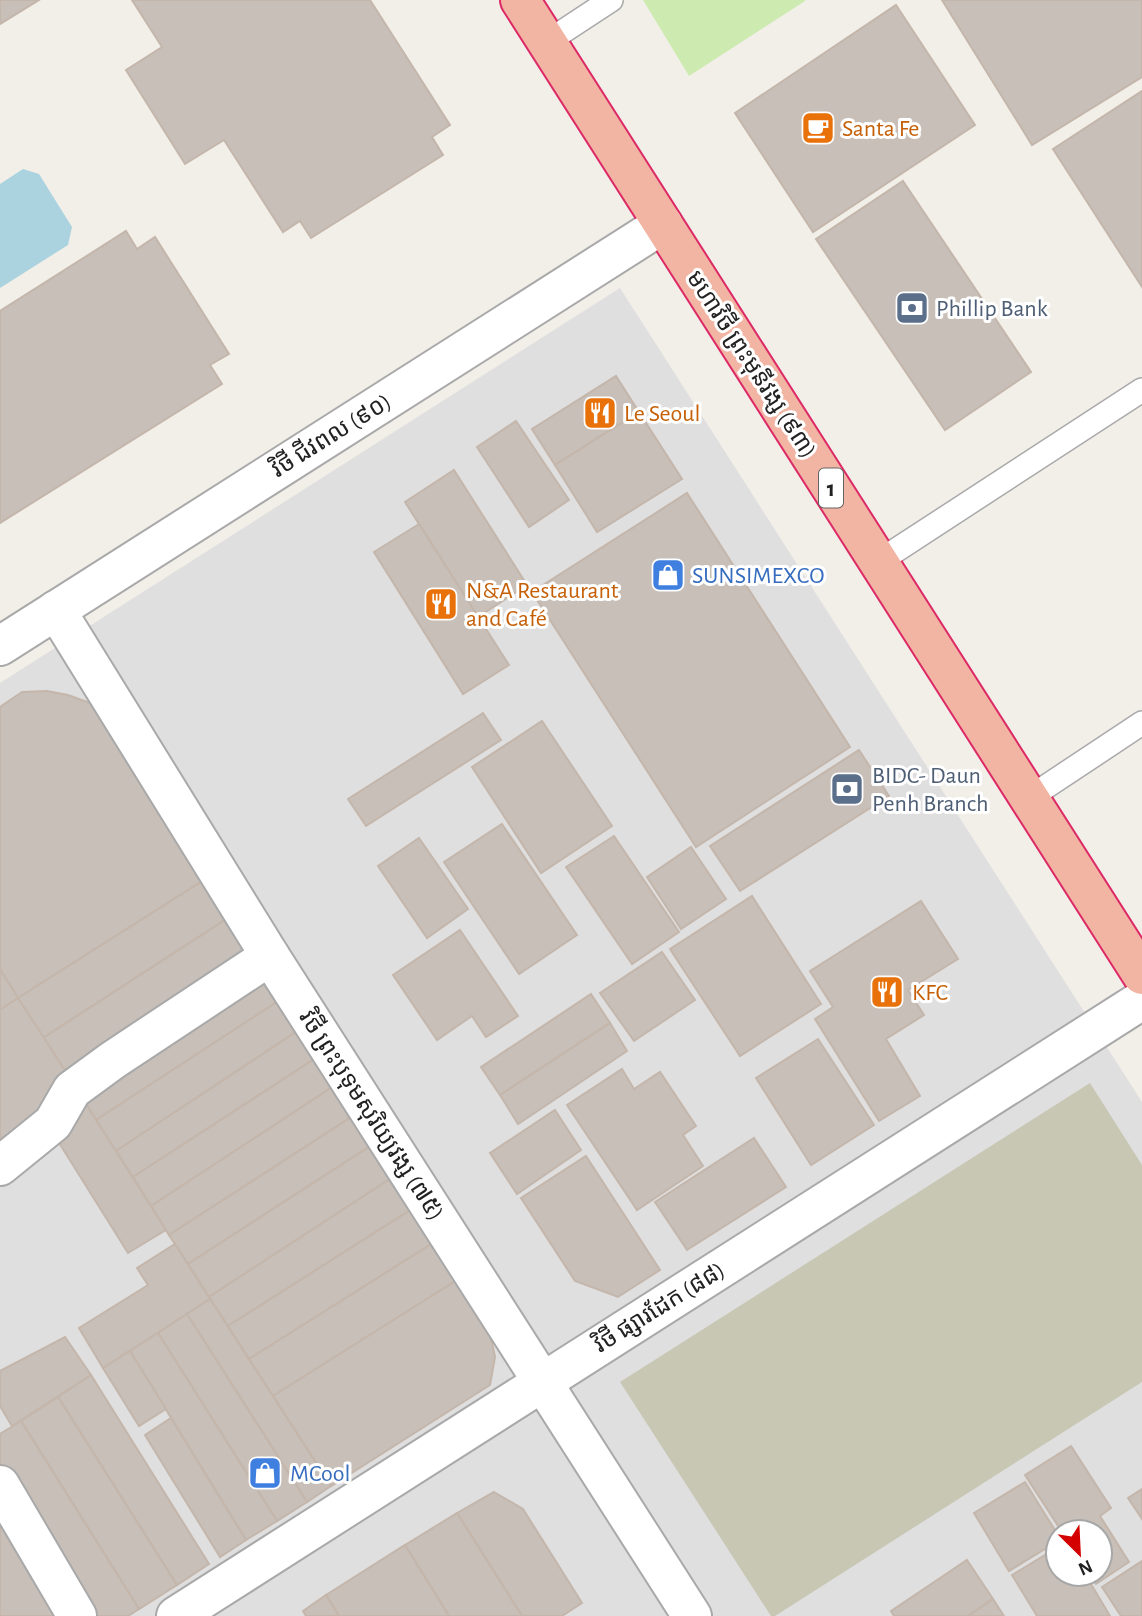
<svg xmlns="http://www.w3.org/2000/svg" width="1142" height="1616" viewBox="0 0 1142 1616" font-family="'Alegreya Sans','Noto Sans Khmer',sans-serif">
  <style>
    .residential { fill: #e0dfdf; fill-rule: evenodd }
    .construction { fill: #c7c7b4 }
    .grass { fill: #cdebb0 }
    .water { fill: #aad3df }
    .building { fill: #c7bfb8; stroke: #c4b6ab; stroke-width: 2 }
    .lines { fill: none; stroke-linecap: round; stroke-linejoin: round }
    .service-casing { stroke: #a9a9a9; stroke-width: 26 }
    .minor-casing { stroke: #a9a9a9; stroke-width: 42 }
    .trunk-casing { stroke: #dc2a67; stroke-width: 42 }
    .service { stroke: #fff; stroke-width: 23 }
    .minor { stroke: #fff; stroke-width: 38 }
    .trunk { stroke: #f2b4a3; stroke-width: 38 }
    .labels { text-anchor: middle; stroke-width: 6; stroke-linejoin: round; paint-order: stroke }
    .shield { fill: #fff; stroke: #646464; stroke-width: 2 }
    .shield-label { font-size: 23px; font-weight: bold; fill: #222 }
    .food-label { font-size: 24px; fill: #c56008; stroke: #fff; text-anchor: start }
    .service-label { font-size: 24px; fill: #4e5e75; stroke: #fff; text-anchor: start }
    .street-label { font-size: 24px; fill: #222; stroke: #fff }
    .shop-label { font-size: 24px; fill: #366cbe; stroke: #fff; text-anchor: start }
  </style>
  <rect width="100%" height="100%" fill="#f2efe9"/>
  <!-- residential -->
  <path class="residential" d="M620 288 1142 1102V1616H0V683ZM1058 1532H1100V1574H1058Z"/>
  <!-- construction -->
  <polygon class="construction" points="1090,1083 1142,1165 1142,1382 775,1616 771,1616 620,1382"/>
  <!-- grass -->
  <polygon class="grass" points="643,0 805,0 805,1 689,76"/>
  <!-- water -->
  <polygon class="water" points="23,169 39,174 72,227 68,245 0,288 0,184"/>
  <!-- building -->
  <g class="building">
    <polygon points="0,0 39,0 0,24"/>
    <polygon points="132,0 370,0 450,125 432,137 443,155 311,238 300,221 283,232 224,140 185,164 126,70 162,47"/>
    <polygon points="942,0 1142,0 1142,77 1032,145"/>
    <polygon points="896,5 975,125 813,232 735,113"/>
    <polygon points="1142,91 1142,287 1053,149"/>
    <polygon points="903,181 1031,372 945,430 816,239"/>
    <polygon points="126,231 137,249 155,237 229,354 210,365 222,384 0,523 0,311"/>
    <polygon points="616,376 639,412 555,465 532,429"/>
    <polygon points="639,412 682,479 597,532 555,465"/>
    <polygon points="516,421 569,500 529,527 477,447"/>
    <polygon points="454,470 527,585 478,617 405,502"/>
    <polygon points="687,493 850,747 696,847 532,592"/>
    <polygon points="419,524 509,665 463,694 374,552"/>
    <polygon points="47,691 68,695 93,704 204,880 18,998 0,969 0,707 22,692"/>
    <polygon points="483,713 501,740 366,826 348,799"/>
    <polygon points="542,721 612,826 541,873 472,767"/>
    <polygon points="859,750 889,796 740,891 710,846"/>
    <polygon points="502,824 577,935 519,974 444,862"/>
    <polygon points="614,836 679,932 632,964 566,867"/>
    <polygon points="419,838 468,909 427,938 378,866"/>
    <polygon points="691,847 726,899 681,929 647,877"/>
    <polygon points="204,880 228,918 43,1038 18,998"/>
    <polygon points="752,896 821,1004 740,1056 670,949"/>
    <polygon points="921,901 958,959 908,990 924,1015 886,1039 920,1096 879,1121 815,1019 833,1007 810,971"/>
    <polygon points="228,918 251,956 68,1075 43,1038"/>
    <polygon points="460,930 518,1016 486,1037 472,1016 437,1040 393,975"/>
    <polygon points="662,952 695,1000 634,1041 600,993"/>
    <polygon points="0,969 18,998 0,1010"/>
    <polygon points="264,974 280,1000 96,1120 79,1093"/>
    <polygon points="591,994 610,1023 500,1095 481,1067"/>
    <polygon points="18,998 68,1075 37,1127 0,1150 0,1010"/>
    <polygon points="280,1000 299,1030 116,1151 96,1120"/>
    <polygon points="610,1023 627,1051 518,1124 500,1095"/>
    <polygon points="299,1030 316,1058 133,1177 116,1151"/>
    <polygon points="818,1039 874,1125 811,1165 756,1078"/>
    <polygon points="316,1058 334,1086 151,1206 133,1177"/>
    <polygon points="622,1069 634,1089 660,1072 696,1126 683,1135 703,1166 637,1210 567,1105"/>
    <polygon points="334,1086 353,1116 169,1235 151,1206"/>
    <polygon points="79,1093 166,1230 128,1253 56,1138"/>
    <polygon points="555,1110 581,1150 517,1194 490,1153"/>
    <polygon points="353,1116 372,1145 188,1264 169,1235"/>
    <polygon points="754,1138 786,1187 687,1250 655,1202"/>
    <polygon points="372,1145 393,1177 209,1297 188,1264"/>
    <polygon points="586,1156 660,1270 618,1297 575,1281 521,1198"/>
    <polygon points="393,1177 412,1209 228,1326 209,1297"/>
    <polygon points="412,1209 433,1243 249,1359 228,1326"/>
    <polygon points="433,1243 457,1280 273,1396 249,1359"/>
    <polygon points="175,1244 210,1299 103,1368 79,1328 148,1285 137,1268"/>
    <polygon points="457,1280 489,1329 495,1357 490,1385 331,1486 273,1396"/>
    <polygon points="210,1299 331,1486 307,1502 187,1314"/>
    <polygon points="187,1314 307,1502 277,1521 158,1333"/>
    <polygon points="158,1333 277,1521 246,1540 130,1351"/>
    <polygon points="65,1337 91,1375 12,1426 0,1406 0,1371"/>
    <polygon points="130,1351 166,1409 139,1426 103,1368"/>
    <polygon points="91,1375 209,1564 177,1585 58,1397"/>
    <polygon points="58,1397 177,1585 139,1609 21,1421"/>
    <polygon points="171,1418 246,1540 220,1557 145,1435"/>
    <polygon points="21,1421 139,1609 128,1616 90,1616 0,1475 0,1434"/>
    <polygon points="1071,1446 1111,1508 1100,1516 1129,1562 1096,1584 1089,1574 1100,1574 1100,1532 1062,1532 1025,1475"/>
    <polygon points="1025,1482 1058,1535 1058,1541 1009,1571 974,1513"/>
    <polygon points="1142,1489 1142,1519 1128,1498"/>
    <polygon points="494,1492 523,1509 582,1603 562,1616 522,1616 457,1513"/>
    <polygon points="0,1502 64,1616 0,1616"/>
    <polygon points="457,1513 522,1616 449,1616 405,1545"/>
    <polygon points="405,1545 449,1616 339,1616 326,1595"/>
    <polygon points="1058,1547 1058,1574 1085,1574 1110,1616 1037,1616 1012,1575"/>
    <polygon points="967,1560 993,1599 968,1616 894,1616 891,1611"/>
    <polygon points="1142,1561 1142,1616 1121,1616 1102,1587"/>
    <polygon points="326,1595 339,1616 306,1616 303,1611"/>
    <polygon points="993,1599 1004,1616 968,1616"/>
  </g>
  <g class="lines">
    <defs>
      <g id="service">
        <polyline points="547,42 611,0"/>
        <polyline points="878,562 1142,390"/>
        <polyline points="1029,798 1142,723"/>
      </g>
      <g id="minor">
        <polyline points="56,610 270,956 692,1616"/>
        <polyline points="0,646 663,224"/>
        <polyline points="0,1166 53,1123 72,1090 113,1060 270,956"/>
        <polyline points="0,1485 77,1616"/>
        <polyline points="176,1616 1142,1000"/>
      </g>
      <polyline id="trunk" points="520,0 1142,975"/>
    </defs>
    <!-- service casing -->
    <use href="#service" class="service-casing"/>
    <!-- minor casing -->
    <use href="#minor" class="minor-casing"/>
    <!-- trunk casing -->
    <use href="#trunk" class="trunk-casing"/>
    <!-- service -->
    <use href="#service" class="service"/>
    <!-- minor -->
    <use href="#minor" class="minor"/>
    <!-- trunk -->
    <use href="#trunk" class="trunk"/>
  </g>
  <!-- icons -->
  <defs>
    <symbol id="cafe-square" viewBox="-11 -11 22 22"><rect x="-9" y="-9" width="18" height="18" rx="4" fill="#e8710a" stroke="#fff"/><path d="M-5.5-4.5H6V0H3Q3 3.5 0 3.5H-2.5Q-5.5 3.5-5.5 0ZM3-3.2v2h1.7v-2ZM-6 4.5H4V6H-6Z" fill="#fff"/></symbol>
    <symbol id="bank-square" viewBox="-11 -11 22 22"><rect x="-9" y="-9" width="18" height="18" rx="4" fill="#5c6f8a" stroke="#fff"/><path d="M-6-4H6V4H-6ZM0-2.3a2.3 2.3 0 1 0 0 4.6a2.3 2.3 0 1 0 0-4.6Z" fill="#fff"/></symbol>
    <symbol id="restaurant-square" viewBox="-11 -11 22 22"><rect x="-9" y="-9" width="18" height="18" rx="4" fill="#e8710a" stroke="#fff"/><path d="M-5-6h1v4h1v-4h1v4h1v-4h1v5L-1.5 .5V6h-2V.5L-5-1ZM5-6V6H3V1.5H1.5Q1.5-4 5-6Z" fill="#fff"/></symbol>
    <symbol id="shop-square" viewBox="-11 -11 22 22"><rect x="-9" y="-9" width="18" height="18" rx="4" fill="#3f7fe0" stroke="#fff"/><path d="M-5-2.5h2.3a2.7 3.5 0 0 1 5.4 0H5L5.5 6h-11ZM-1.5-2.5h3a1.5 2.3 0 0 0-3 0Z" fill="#fff"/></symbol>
  </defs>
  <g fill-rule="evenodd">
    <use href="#cafe-square" x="799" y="109" width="38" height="38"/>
    <use href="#bank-square" x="893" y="289" width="38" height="38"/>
    <use href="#restaurant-square" x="581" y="394" width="38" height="38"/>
    <use href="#shop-square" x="649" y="556" width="38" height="38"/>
    <use href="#restaurant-square" x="422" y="585" width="38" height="38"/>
    <use href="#bank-square" x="828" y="770" width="38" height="38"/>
    <use href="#restaurant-square" x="868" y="973" width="38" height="38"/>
    <use href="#shop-square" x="246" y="1454" width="38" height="38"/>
  </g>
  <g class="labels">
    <!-- shield labels -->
    <rect class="shield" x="819" y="468.5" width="24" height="39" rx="5"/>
    <g class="shield-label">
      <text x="831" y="496">1</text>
    </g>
    <!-- food labels -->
    <g class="food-label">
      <text x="842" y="136">Santa Fe</text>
      <text x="624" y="421">Le Seoul</text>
      <text x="466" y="598">N&amp;A Restaurant<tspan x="466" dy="28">and Café</tspan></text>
      <text x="912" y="1000">KFC</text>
    </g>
    <!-- service labels -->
    <g class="service-label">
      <text x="936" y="316">Phillip Bank</text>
      <text x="872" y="783">BIDC- Daun<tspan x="872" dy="28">Penh Branch</tspan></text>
    </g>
    <!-- street labels -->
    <g class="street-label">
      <text transform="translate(752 364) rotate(57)" y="8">មហាវិថី ព្រះមុនីវង្ស (៩៣)</text>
      <text transform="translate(331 435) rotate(-32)" y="8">វិថី ជីវពល (៩០)</text>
      <text transform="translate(372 1115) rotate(57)" y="8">វិថី ព្រះបុទុមសុរិយ្យវង្ស (៧៥)</text>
      <text transform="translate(659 1307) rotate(-32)" y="8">វិថី ផ្សារដែក (៨៨)</text>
    </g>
    <!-- shop labels -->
    <g class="shop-label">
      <text x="692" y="583">SUNSIMEXCO</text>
      <text x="290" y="1481">MCool</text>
    </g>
  </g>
  <!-- north arrow -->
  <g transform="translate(1079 1553) rotate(156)"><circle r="33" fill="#ffffff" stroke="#a7a7a7" stroke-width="2"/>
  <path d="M0-5L12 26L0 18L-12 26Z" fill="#d40000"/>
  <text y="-10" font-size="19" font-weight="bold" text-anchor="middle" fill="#222222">N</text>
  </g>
</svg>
